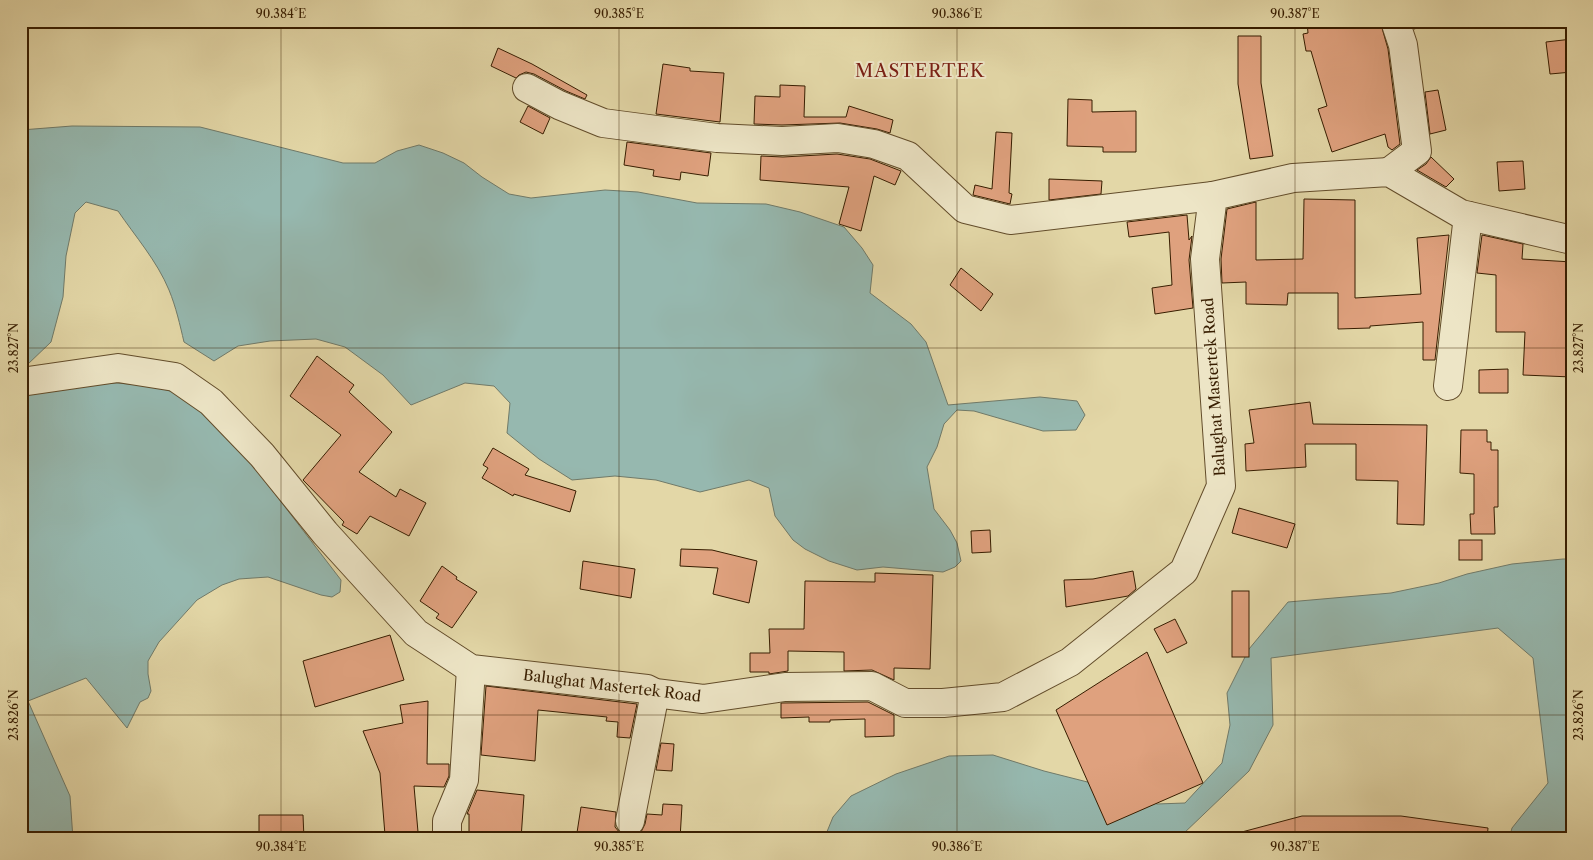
<svg xmlns="http://www.w3.org/2000/svg" width="1593" height="860" viewBox="0 0 1593 860" font-family="'Libre Caslon Text',serif">
  <style>
    .water { fill: #96b8af; stroke: #707a69 }
    .building { fill: #dfa17e; stroke: #371d00 }
    .lines { fill: none; stroke-linecap: round; stroke-linejoin: round }
    .minor-casing { stroke: #624c2a; stroke-width: 30 }
    .minor { stroke: #ede5c6; stroke-width: 28 }
    .ticks { fill: none; stroke: #371d00; stroke-width: 1; stroke-opacity: 0.45 }
    .labels { text-anchor: middle; stroke-width: 4; stroke-linejoin: round; paint-order: stroke }
    .street-label { font-size: 15px; fill: #371d00; stroke: #ede5c6 }
    .quarter-label { font-size: 18px; letter-spacing: 1px; fill: #7a1f14; stroke: #ede5c6 }
    .neatline { fill: none; stroke: #371d00; stroke-width: 2 }
    .ticks-label { font-size: 12px; text-anchor: middle; fill: #371d00 }
  </style>
  <rect width="100%" height="100%" fill="#e3d7a7"/>
  <filter id="stains"><feTurbulence type="fractalNoise" baseFrequency=".004" numOctaves="4"/><feColorMatrix values="0 0 0 0 .2 0 0 0 0 .09 0 0 0 0 .02 0 0 0 .5 -.17"/></filter>
  <radialGradient id="worn" r=".72"><stop offset=".6" stop-color="#630" stop-opacity="0"/><stop offset="1" stop-color="#630" stop-opacity=".3"/></radialGradient>
  <!-- water -->
  <g class="water">
    <path d="M72 126 200 127 343 163H375L397 151 419 145 443 153 464 163 482 177 509 194 531 198 605 190 638 192 697 203 766 204 800 212 844 227 862 248 873 265 870 293 911 324 926 342 948 405 1040 397 1077 401 1085 415 1076 430 1043 431 974 411 957 410 944 424 937 447 927 467 934 509 950 530 957 543 961 561 955 567 943 572 883 567 857 570 829 561 805 549 793 540 775 516 769 488 749 480 700 492 656 480 615 476 572 480 539 459 507 433 510 403 494 386 465 383 411 405 383 375 345 347 316 339 270 341 238 346 214 361 184 342C180 325 176 307 169 290 157 261 135 236 118 211L86 202 75 213 66 256 63 297 51 342 27 365 21 366V130Z"/>
    <polygon points="116,383 154,386 192,398 220,422 341,580 340,592 332,597 321,595 268,577 239,579 222,585 197,600 159,642 148,661 148,674 151,691 148,698 140,702 127,728 86,678 28,701 70,796 73,839 21,839 21,393 70,386"/>
    <polygon points="1563,559 1572,559 1572,839 1509,839 1512,828 1548,783 1533,658 1498,628 1271,658 1273,725 1249,771 1182,835 1175,839 824,839 833,817 851,796 896,774 949,756 993,755 1044,771 1131,793 1157,804 1185,803 1222,763 1230,725 1227,693 1249,649 1288,602 1391,593 1439,583 1467,574 1512,564"/>
  </g>
  <!-- building -->
  <g class="building">
    <polygon points="1318,21 1380,21 1388,49 1400,144 1392,150 1388,147 1385,134 1332,152 1318,109 1327,106 1311,51 1306,51 1303,34 1308,33 1307,22"/>
    <polygon points="1412,21 1424,21 1424,26 1414,29"/>
    <polygon points="1238,36 1261,36 1261,83 1273,156 1250,159 1238,84"/>
    <polygon points="1572,39 1572,72 1550,74 1546,42"/>
    <polygon points="498,48 532,64 587,95 585,99 566,91 534,74 526,72 519,75 516,78 491,66"/>
    <polygon points="663,64 690,68 690,71 724,73 720,122 656,114"/>
    <polygon points="780,85 805,86 804,117 846,117 849,106 893,120 890,133 877,129 840,123 782,125 754,124 755,96 780,97"/>
    <polygon points="1438,90 1446,130 1430,134 1425,92"/>
    <polygon points="1068,99 1092,100 1092,112 1136,111 1136,152 1103,152 1103,147 1067,146"/>
    <polygon points="528,106 550,118 543,134 520,122"/>
    <polygon points="996,132 1012,133 1009,193 1012,194 1010,204 973,195 975,185 992,189"/>
    <polygon points="627,142 711,153 708,176 681,172 680,180 653,176 654,170 624,165"/>
    <polygon points="837,154 870,159 901,171 895,185 874,176 861,231 839,224 849,187 760,180 761,156 783,157"/>
    <polygon points="1431,157 1454,179 1446,187 1417,170 1426,164"/>
    <polygon points="1523,161 1525,189 1499,191 1497,162"/>
    <polygon points="1049,179 1102,181 1101,194 1049,200"/>
    <polygon points="1304,199 1355,200 1355,298 1421,294 1417,238 1449,235 1435,360 1423,360 1423,322 1370,326 1370,328 1338,329 1338,293 1288,293 1287,305 1246,304 1246,282 1222,283 1221,259 1227,209 1256,202 1256,260 1303,259"/>
    <polygon points="1187,215 1189,240 1192,236 1189,260 1193,308 1155,314 1152,288 1172,285 1169,232 1129,237 1127,222"/>
    <polygon points="1482,235 1523,244 1522,259 1572,262 1572,377 1523,375 1525,332 1496,332 1496,275 1477,273"/>
    <polygon points="961,268 993,294 981,311 950,285"/>
    <polygon points="317,356 354,385 349,392 392,432 359,472 396,497 400,489 426,503 409,536 370,516 357,534 342,525 344,522 303,480 341,435 290,396"/>
    <polygon points="1508,369 1508,393 1479,393 1479,370"/>
    <polygon points="1310,402 1313,424 1427,425 1424,525 1397,524 1398,481 1356,480 1356,444 1305,444 1306,467 1246,471 1245,444 1254,443 1249,410"/>
    <polygon points="1461,430 1487,430 1487,442 1491,442 1491,450 1498,450 1498,507 1494,507 1495,534 1471,534 1470,514 1474,514 1474,474 1460,473"/>
    <polygon points="493,448 529,469 525,475 576,491 570,512 514,494 513,496 482,478 488,468 483,465"/>
    <polygon points="1239,508 1295,524 1287,548 1232,533"/>
    <polygon points="990,530 991,552 972,553 971,531"/>
    <rect x="1459" y="540" width="23" height="20"/>
    <polygon points="681,549 712,550 757,561 749,603 713,594 718,568 680,566"/>
    <polygon points="583,561 635,569 631,598 580,589"/>
    <polygon points="442,566 457,577 456,579 477,592 452,628 436,618 439,614 420,601"/>
    <polygon points="1133,571 1136,589 1128,596 1066,607 1064,580 1093,579"/>
    <polygon points="875,573 933,575 930,669 894,668 894,680 872,670 844,671 844,652 788,651 788,671 769,674 769,672 750,672 750,653 770,653 769,629 804,629 805,581 875,582"/>
    <rect x="1232" y="591" width="17" height="66"/>
    <polygon points="1175,619 1187,643 1167,653 1154,629"/>
    <polygon points="390,635 404,680 315,707 303,661"/>
    <polygon points="1147,652 1203,783 1107,825 1056,710"/>
    <polygon points="486,686 637,704 630,738 617,737 618,722 606,721 607,717 538,710 535,761 481,755"/>
    <polygon points="428,701 427,764 449,764 449,776 444,787 414,786 418,832 385,835 380,773 363,731 403,723 400,705"/>
    <polygon points="868,702 894,715 894,736 865,737 865,719 830,720 830,722 809,722 809,717 781,718 781,703"/>
    <polygon points="661,743 674,744 672,771 656,770"/>
    <polygon points="477,790 524,795 521,839 469,839 469,814 467,814"/>
    <polygon points="663,804 682,805 680,839 576,839 581,807 616,812 615,827 620,833 627,836 636,836 641,832 645,824 647,814 662,815"/>
    <polygon points="259,815 303,815 304,839 259,839"/>
    <polygon points="1302,816 1401,816 1488,828 1487,839 1239,839 1238,833"/>
  </g>
  <g class="lines">
    <defs>
      <g id="minor">
        <polyline points="527,88 559,105 603,123 717,138 782,141 838,138 874,144 908,156 965,209 1010,220 1213,196"/>
        <polyline points="1389,172 1417,151 1403,45 1395,21"/>
        <polyline points="21,382 118,368 175,377 211,402 262,455 325,533 416,633 439,648 471,669 647,689 655,693 703,699 785,687 872,686 905,703 943,703 1003,697 1070,662 1184,571 1221,486 1205,259 1213,196 1293,178 1389,172 1461,214 1572,240"/>
        <polyline points="1448,386 1468,216"/>
        <polyline points="630,821 655,693"/>
        <polyline points="447,839 447,821 464,780 471,669"/>
      </g>
    </defs>
    <!-- minor casing -->
    <use href="#minor" class="minor-casing"/>
    <!-- minor -->
    <use href="#minor" class="minor"/>
  </g>
  <!-- ticks -->
  <path class="ticks" d="M281 21V839M619 21V839M957 21V839M1295 21V839M21 348H1572M21 715H1572"/>
  <g class="labels">
    <!-- street labels -->
    <g class="street-label">
      <text transform="translate(1214 387) rotate(-94)" y="5">Balughat Mastertek Road</text>
      <text transform="translate(612 686) rotate(7)" y="5">Balughat Mastertek Road</text>
    </g>
    <!-- quarter labels -->
    <g class="quarter-label">
      <text x="920" y="77">MASTERTEK</text>
    </g>
  </g>
  <!-- margin -->
  <rect width="1593" height="860" fill="none" stroke="#e3d7a7" stroke-width="55"/>
  <rect x="28" y="28" width="1538" height="804" class="neatline"/>
  <g class="ticks-label">
    <text x="281" y="18">90.384°E</text>
    <text x="619" y="18">90.385°E</text>
    <text x="957" y="18">90.386°E</text>
    <text x="1295" y="18">90.387°E</text>
    <text transform="translate(14 348) rotate(-90)" y="4">23.827°N</text>
    <text transform="translate(1579 348) rotate(-90)" y="4">23.827°N</text>
    <text transform="translate(14 715) rotate(-90)" y="4">23.826°N</text>
    <text transform="translate(1579 715) rotate(-90)" y="4">23.826°N</text>
    <text x="281" y="851">90.384°E</text>
    <text x="619" y="851">90.385°E</text>
    <text x="957" y="851">90.386°E</text>
    <text x="1295" y="851">90.387°E</text>
  </g>
  <rect width="100%" height="100%" filter="url(#stains)"/>
  <rect width="100%" height="100%" fill="url(#worn)"/>
</svg>
